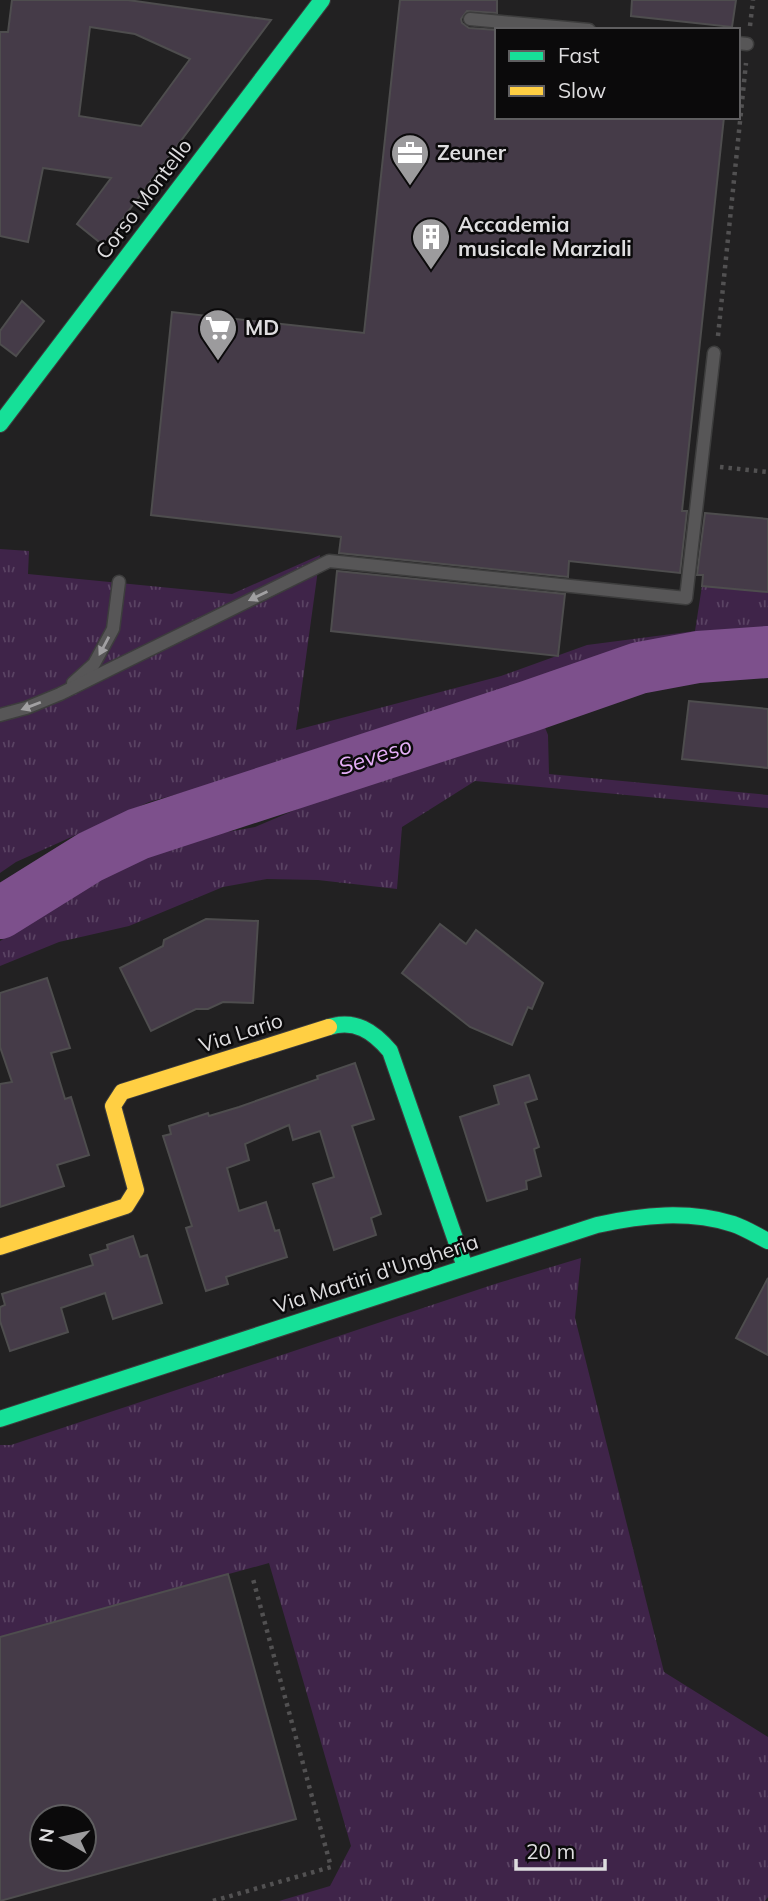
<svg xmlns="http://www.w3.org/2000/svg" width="768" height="1901" viewBox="0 0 768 1901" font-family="Mulish,sans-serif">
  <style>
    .grass { fill: url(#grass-tufts) }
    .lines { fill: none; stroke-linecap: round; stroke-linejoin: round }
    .river { stroke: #7d508c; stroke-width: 52 }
    .building { fill: #453b48; stroke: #4e4d4e; stroke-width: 2; fill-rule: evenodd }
    .lane-casing { stroke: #3d3d3d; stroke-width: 15 }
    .fast-casing { stroke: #3d3d3d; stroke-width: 18 }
    .slow-casing { stroke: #3d3d3d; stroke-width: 18 }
    .path { stroke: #525152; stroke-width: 4.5; stroke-dasharray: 3.5 5; stroke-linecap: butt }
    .lane { stroke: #575657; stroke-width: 12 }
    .fast { stroke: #16e098; stroke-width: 16 }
    .slow { stroke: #ffcf43; stroke-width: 16 }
    .oneway { fill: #a1a0a2 }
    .labels { text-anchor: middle; stroke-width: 5; stroke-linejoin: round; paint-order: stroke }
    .poi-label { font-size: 21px; font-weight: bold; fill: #dedddf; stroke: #0b0a0b; text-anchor: start }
    .street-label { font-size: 21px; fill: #dedddf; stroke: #0b0a0b }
    .water-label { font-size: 23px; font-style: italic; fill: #e5aff8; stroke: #0b0a0b }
  </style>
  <defs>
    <pattern id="grass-tufts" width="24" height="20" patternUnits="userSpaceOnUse" patternTransform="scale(1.75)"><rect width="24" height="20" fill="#3f2449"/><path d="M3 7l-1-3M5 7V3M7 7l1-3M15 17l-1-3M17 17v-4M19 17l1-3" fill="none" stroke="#5a4363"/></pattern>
  </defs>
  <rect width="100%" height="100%" fill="#222122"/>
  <!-- grass -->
  <g class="grass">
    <polygon points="0,549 29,551 28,574 232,594 320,555 296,730 501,676 587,645 695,631 702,586 768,592 768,633 699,637 657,643 620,653 519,690 378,732 298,760 149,802 16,862 0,873"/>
    <polygon points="542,720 548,735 549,774 768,795 768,808 475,781 402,827 397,889 318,880 267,879 223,887 129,926 59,942 0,966 0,941 29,924 101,875 155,848 200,837 255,827 380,774"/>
    <polygon points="581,1258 575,1318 664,1672 768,1737 768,1897 765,1901 279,1901 330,1886 351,1846 269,1563 0,1637 0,1445 11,1445 498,1283"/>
  </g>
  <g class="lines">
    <!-- river -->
    <polyline class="river" points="0,913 90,857 138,834 527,707 639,668 698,657 768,652"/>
  </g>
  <!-- building -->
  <g class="building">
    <path d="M12 0H128L271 20 103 245 77 224 111 178 43 168 28 242 0 236V32H8ZM90 27 135 34 190 59 141 126 79 116Z"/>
    <polygon points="400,0 497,0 497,13 467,11 461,19 462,23 469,28 497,30 497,117 724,117 682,511 687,511 680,573 569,561 568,577 339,553 341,537 151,515 172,312 364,333"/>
    <polygon points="632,0 736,0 732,27 631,16"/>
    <polygon points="22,301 44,321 16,356 0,344 0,331"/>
    <polygon points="705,513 768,519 768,592 702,586 703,575 697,575"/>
    <polygon points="337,571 565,594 558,656 331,631"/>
    <polygon points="689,701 768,709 768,768 682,759"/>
    <polygon points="206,919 258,921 253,1003 223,1002 208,1009 196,1009 151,1031 120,968 163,946 164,940"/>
    <polygon points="440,924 466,944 476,930 543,983 532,1009 528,1007 512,1045 470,1027 402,973"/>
    <polygon points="47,978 70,1048 51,1053 65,1099 71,1097 89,1155 57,1165 64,1186 0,1207 0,1084 12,1082 0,1047 0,993"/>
    <polygon points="355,1063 374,1119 352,1126 381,1214 371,1218 376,1235 334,1250 313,1184 334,1177 320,1131 293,1140 289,1125 245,1144 249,1160 227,1168 239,1211 266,1202 275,1231 279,1230 287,1257 226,1277 228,1284 206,1291 186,1228 192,1226 163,1136 171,1134 169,1126 208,1113 209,1116 239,1107 318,1079 317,1076"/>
    <polygon points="529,1075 537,1099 525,1103 539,1147 534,1149 541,1176 526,1181 527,1189 487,1201 460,1117 499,1104 494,1086"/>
    <polygon points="133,1236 140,1257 147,1255 162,1303 113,1319 105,1293 61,1308 68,1332 10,1351 0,1321 0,1307 5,1305 2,1294 93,1265 90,1255 108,1249 107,1245"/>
    <polygon points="768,1278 768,1355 736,1338"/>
    <path d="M228 1574 296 1819 0 1901V1637ZM42 1817H84V1859H42Z"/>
  </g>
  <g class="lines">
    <defs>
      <g id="lane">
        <polyline points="470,19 589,30"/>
        <polyline points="738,43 747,44"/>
        <polyline points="73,683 94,664 113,629 119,582"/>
        <polyline points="0,715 26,708 60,694 329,561 686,598 714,353"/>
      </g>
      <g id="fast">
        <polyline points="0,424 322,0"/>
        <path d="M329 1027C355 1019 373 1031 390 1051L465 1267"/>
        <path d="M0 1419 597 1225C642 1215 688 1210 733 1224 745 1228 756 1235 768 1241"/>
      </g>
      <polyline id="slow" points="0,1247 126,1206 136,1190 113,1106 122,1092 329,1027"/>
    </defs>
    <!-- lane casing -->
    <use href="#lane" class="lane-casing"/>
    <!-- fast casing -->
    <use href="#fast" class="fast-casing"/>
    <!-- slow casing -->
    <use href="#slow" class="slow-casing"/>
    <!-- path -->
    <g class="path">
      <polyline points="750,26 753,0"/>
      <polyline points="718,336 746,63"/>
      <polyline points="720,467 768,472"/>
      <polyline points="213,1901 331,1867 253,1579"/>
    </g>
    <!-- lane -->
    <use href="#lane" class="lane"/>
    <!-- fast -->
    <use href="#fast" class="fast"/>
    <!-- slow -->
    <use href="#slow" class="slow"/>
  </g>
  <!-- one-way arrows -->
  <defs><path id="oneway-solid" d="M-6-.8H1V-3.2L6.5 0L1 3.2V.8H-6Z" transform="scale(1.75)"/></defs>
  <g class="oneway">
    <use href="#oneway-solid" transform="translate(258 596) rotate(154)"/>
    <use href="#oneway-solid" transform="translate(104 646) rotate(118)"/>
    <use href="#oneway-solid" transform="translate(31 706) rotate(159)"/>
  </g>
  <!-- icons -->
  <defs>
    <symbol id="office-pin" viewBox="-11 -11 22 30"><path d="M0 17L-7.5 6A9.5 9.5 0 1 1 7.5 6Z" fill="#9c9b9d" stroke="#0b0a0b"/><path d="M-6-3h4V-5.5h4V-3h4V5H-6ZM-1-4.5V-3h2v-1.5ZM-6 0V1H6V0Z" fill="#fff"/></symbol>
    <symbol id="building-pin" viewBox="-11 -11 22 30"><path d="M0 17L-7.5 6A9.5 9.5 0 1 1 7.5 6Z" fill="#9c9b9d" stroke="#0b0a0b"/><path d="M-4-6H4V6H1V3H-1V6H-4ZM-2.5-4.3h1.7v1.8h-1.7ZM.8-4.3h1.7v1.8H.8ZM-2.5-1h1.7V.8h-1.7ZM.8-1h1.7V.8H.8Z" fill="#fff"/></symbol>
    <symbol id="supermarket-pin" viewBox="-11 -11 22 30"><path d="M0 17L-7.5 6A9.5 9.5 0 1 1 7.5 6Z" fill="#9c9b9d" stroke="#0b0a0b"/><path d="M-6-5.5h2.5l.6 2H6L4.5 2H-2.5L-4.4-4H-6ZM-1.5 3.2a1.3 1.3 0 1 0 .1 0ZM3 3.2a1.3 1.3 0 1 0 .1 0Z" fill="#fff"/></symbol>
  </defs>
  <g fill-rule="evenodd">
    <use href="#office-pin" x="388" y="131" width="44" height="60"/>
    <use href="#building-pin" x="409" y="215" width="44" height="60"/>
    <use href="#supermarket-pin" x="196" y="306" width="44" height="60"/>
  </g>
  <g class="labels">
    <!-- poi labels -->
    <g class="poi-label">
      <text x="437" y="160">Zeuner</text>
      <text x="458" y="232">Accademia<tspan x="458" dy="24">musicale Marziali</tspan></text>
      <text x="245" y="335">MD</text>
    </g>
    <!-- street labels -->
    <g class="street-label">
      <text transform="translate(144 199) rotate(-53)" y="7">Corso Montello</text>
      <text transform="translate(241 1033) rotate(-18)" y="7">Via Lario</text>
      <text transform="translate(376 1274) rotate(-18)" y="7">Via Martiri d'Ungheria</text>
    </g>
    <!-- water labels -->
    <g class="water-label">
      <text transform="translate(375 756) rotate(-18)" y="8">Seveso</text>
    </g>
  </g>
  <!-- legend -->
  <rect x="495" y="28" width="245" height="91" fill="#0b0a0b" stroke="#5f5e60" stroke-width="2"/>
  <rect x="509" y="51" width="35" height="10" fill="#16e098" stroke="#5f5e60" stroke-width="2"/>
  <text x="558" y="63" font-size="21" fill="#dedddf">Fast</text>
  <rect x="509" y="86" width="35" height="10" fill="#ffcf43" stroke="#5f5e60" stroke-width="2"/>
  <text x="558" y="98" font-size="21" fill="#dedddf">Slow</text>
  <!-- north arrow -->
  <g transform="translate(63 1838) rotate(279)"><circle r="33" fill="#0b0a0b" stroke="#5f5e60" stroke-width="2"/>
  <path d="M0-5L12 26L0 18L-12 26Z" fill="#9c9b9d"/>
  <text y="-10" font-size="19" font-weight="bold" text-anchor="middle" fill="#dedddf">N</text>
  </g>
  <!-- scale -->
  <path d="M516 1859v10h89v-10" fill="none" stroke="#dedddf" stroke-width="3.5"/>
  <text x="526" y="1859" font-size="21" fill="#dedddf" stroke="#0b0a0b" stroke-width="5" paint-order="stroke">20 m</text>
</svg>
